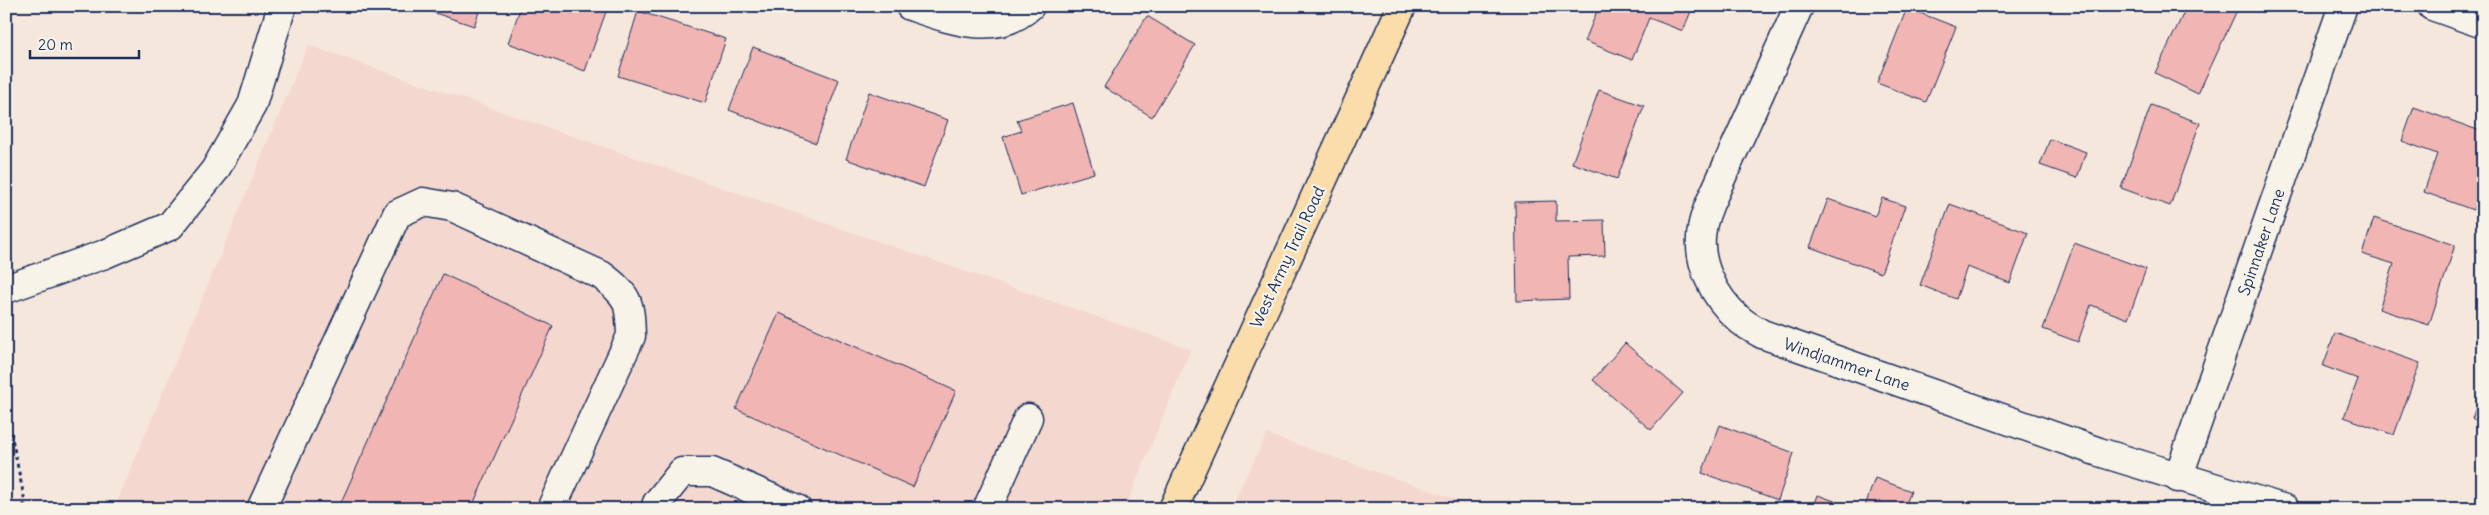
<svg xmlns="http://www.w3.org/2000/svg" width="2489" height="515" viewBox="0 0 2489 515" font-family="Delius,sans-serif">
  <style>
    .built { fill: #f4d8d0 }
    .building { fill: #f1b5b3; stroke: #1b2f5e }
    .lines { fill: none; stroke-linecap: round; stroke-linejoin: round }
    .minor-casing { stroke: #1b2f5e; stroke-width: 31 }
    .major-casing { stroke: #1b2f5e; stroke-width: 31 }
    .path { stroke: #1b2f5e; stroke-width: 3; stroke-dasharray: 4 4; stroke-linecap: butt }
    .minor { stroke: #f7f3e8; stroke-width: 28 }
    .major { stroke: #fbddab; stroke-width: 28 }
    .labels { text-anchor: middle; stroke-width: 4.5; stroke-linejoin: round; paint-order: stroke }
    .street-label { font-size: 16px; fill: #1b2f5e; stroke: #f7f3e8 }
  </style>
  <rect width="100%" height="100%" fill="#f6e7dd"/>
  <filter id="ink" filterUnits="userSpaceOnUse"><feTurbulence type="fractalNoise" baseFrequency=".02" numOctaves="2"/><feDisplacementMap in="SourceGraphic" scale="10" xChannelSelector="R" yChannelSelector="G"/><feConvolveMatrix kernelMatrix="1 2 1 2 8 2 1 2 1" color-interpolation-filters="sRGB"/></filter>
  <g filter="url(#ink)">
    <!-- built -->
    <g class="built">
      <polygon points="308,45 1191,349 1125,509 114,509"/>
      <polygon points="1267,434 1484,509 1230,509"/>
    </g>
    <!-- building -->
    <g class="building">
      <polygon points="414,6 481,6 474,26"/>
      <polygon points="521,6 608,6 585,71 508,43"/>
      <polygon points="1599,6 1693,6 1683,31 1649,18 1632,60 1585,41"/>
      <polygon points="2187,6 2239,6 2198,94 2155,73"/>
      <polygon points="1907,8 1956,27 1926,102 1877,83"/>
      <polygon points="638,11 726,39 705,103 618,76"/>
      <polygon points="1147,16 1195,45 1152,117 1104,87"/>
      <polygon points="753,47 839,80 816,143 729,110"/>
      <polygon points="1599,90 1644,106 1617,179 1572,163"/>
      <polygon points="869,92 948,120 924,187 846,159"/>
      <polygon points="1073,103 1094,173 1021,195 1003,137 1021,131 1017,120"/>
      <polygon points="2151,105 2200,123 2170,206 2121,188"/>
      <polygon points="2414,107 2483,132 2483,182 2473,210 2424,192 2437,154 2402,141"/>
      <polygon points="2050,139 2086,152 2077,178 2040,165"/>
      <polygon points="1882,198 1905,206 1881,273 1810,247 1828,199 1875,216"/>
      <polygon points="1556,201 1556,221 1604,220 1605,256 1568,257 1569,299 1517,301 1515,202"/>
      <polygon points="1950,204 2028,233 2010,283 1967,267 1956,299 1920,285"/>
      <polygon points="2374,218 2455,245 2429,325 2379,309 2394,264 2362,254"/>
      <polygon points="2074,243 2146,269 2128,319 2091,305 2078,342 2043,329"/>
      <polygon points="443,274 553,326 471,509 338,509"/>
      <polygon points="779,313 956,391 913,487 736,409"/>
      <polygon points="2335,333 2420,363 2394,435 2344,417 2358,379 2323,366"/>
      <polygon points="1625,343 1683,393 1651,430 1593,380"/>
      <polygon points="2483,385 2483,422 2472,419"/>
      <polygon points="1720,425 1794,453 1778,500 1702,473"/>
      <polygon points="1875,478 1911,491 1904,509 1864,509"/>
      <polygon points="1818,495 1856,509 1813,509"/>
    </g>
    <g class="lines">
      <defs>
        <g id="minor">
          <path d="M910 6C949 19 996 38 1030 6"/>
          <path d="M1799 6 1710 203C1707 211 1703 220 1702 229 1696 261 1714 298 1739 319 1745 325 1754 329 1762 334L2099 452 2285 509"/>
          <polyline points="2432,6 2483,24"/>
          <polyline points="6,289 105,254 170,226 215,170 252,105 282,6"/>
          <polyline points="2178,478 2343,6"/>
          <path d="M261 509 397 214 423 202 452 207 601 275C629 296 630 302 631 336L551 509"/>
          <polyline points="655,509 657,503 682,472 712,472 797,509"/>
          <polyline points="987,509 1028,418"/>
        </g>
        <polyline id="major" points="1173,509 1402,6"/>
      </defs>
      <!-- minor casing -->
      <use href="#minor" class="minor-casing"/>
      <!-- major casing -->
      <use href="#major" class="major-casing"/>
      <!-- path -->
      <polyline class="path" points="6,409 24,497 24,509"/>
      <!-- minor -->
      <use href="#minor" class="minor"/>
      <!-- major -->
      <use href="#major" class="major"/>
    </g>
  </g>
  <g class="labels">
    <!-- street labels -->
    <g class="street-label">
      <text transform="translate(2261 242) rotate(-71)" y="6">Spinnaker Lane</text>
      <text transform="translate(1287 257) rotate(-65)" y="6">West Army Trail Road</text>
      <text transform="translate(1847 364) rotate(19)" y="6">Windjammer Lane</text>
    </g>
  </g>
  <!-- margin -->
  <rect width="2489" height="515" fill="none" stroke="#f7f3e8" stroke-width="25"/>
  <rect x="12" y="12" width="2464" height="490" fill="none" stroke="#1b2f5e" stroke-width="2" filter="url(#ink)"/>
  <!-- scale -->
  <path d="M30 50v8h109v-8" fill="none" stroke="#1b2f5e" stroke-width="2.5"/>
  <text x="38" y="50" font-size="15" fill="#1b2f5e" stroke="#f7f3e8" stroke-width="4" paint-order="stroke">20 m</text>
</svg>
